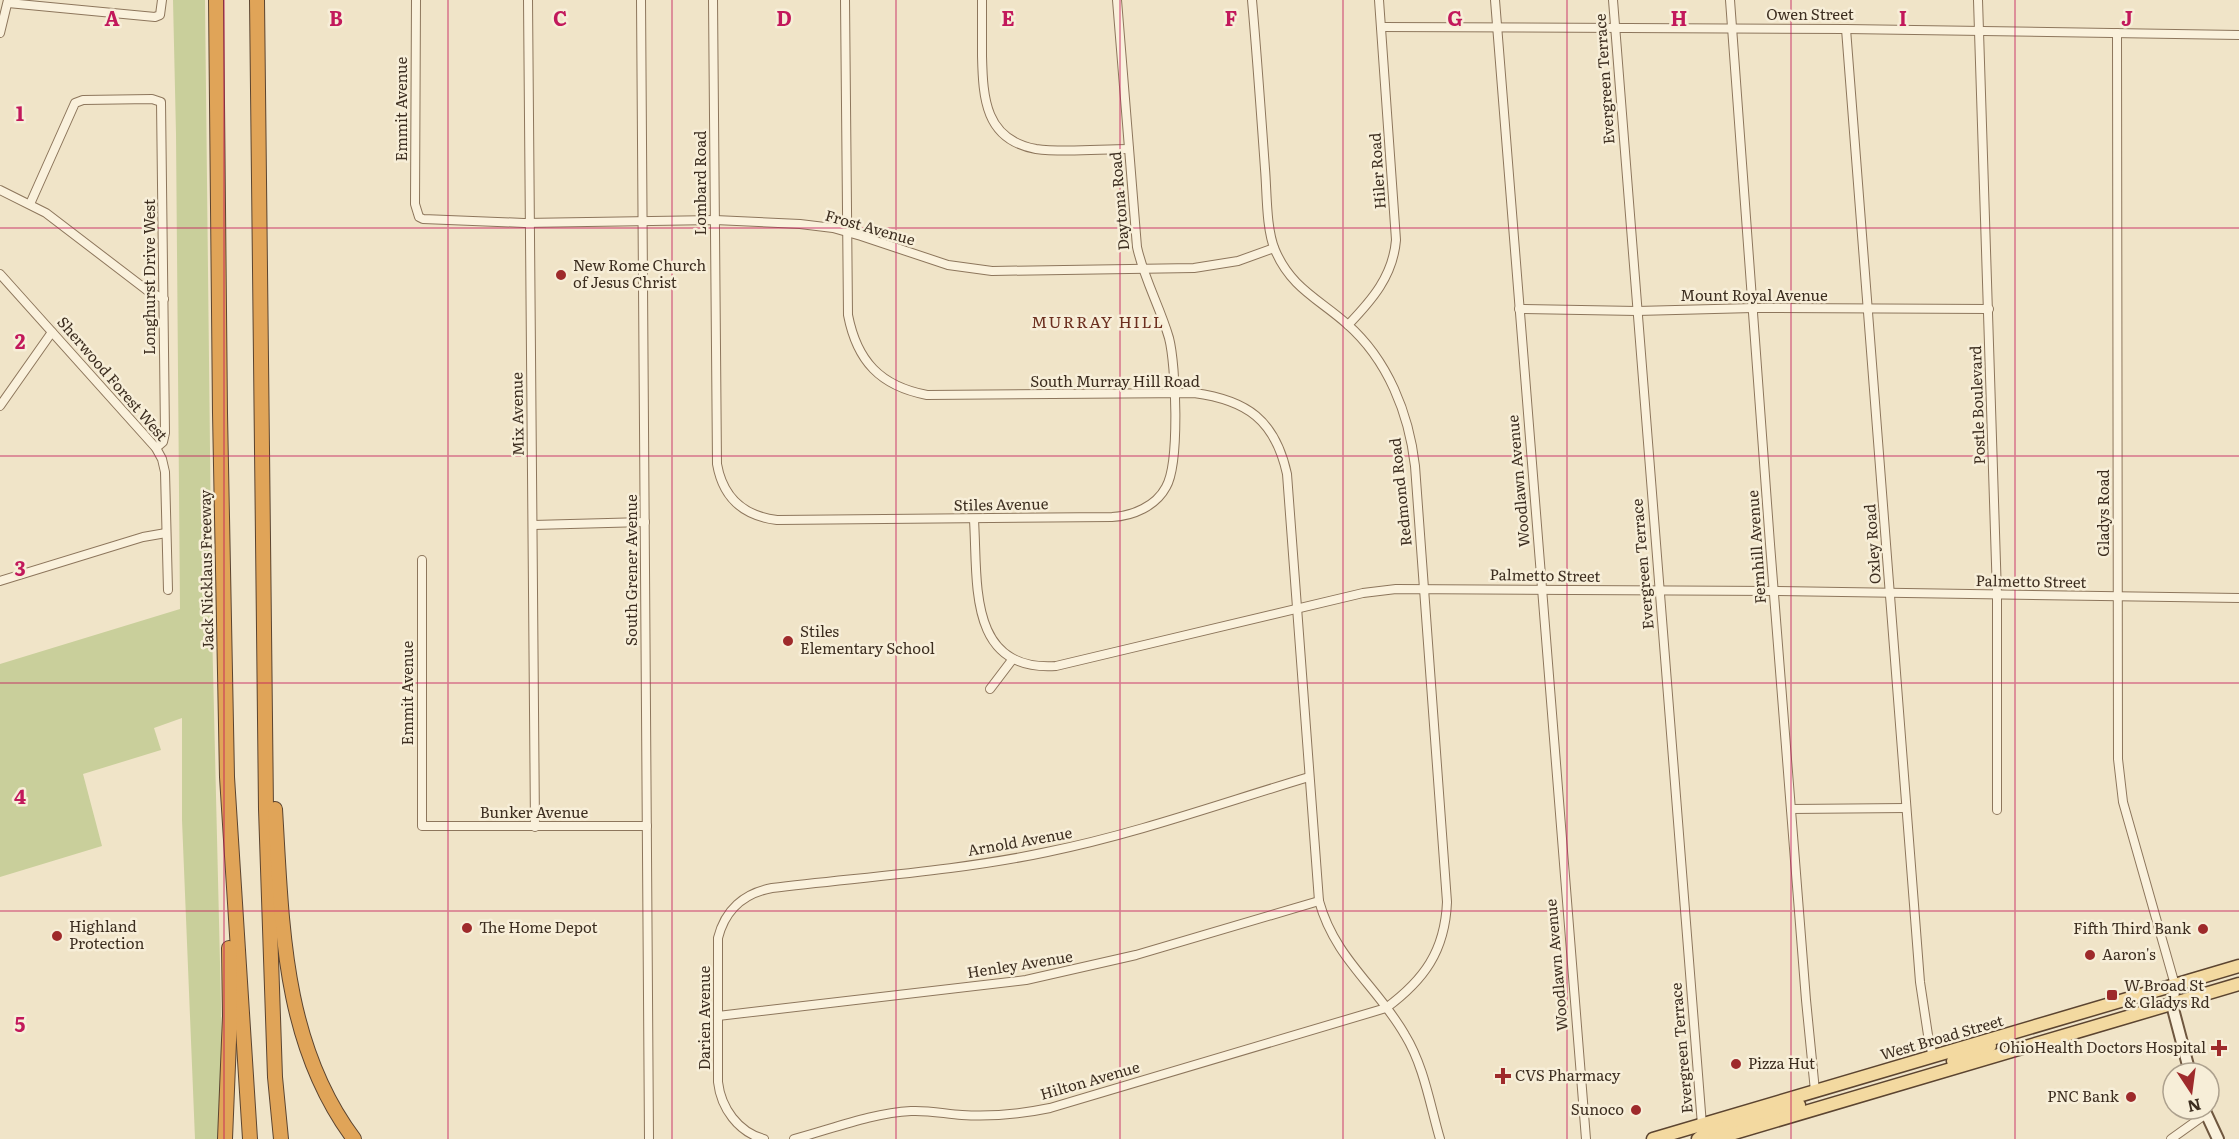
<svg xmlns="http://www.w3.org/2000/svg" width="2239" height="1139" viewBox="0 0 2239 1139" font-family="Literata,serif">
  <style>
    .green { fill: #c9cf9b }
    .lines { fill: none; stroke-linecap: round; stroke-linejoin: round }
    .street-casing { stroke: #8d765c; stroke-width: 10 }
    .secondary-casing { stroke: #6f573f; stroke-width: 14 }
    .primary-casing { stroke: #5b4430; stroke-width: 15 }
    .highway-casing { stroke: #5b4430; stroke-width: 16 }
    .street { stroke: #faf1dc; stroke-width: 8 }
    .secondary { stroke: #faf1dc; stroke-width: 10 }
    .primary { stroke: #f3d9a0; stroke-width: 12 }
    .highway { stroke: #e0a458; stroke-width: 14 }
    .grid { fill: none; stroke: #c2185b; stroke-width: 1.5; stroke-opacity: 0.55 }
    .poi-dot { fill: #9e2a2b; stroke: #f7eed8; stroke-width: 2 }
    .labels { text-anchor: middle; stroke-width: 5; stroke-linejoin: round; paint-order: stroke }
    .street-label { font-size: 15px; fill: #3d2e20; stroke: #f7eed8 }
    .poi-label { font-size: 15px; fill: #3d2e20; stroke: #f7eed8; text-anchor: start }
    .neighbourhood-label { font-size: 16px; letter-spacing: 1.5px; fill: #6b2e1e; stroke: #f7eed8 }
    .grid-label { font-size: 20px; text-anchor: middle; font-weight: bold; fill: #c2185b; stroke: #f7eed8; stroke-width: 5; stroke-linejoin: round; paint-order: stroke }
  </style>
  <rect width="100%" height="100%" fill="#f0e4c8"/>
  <!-- green -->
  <polygon class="green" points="173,0 205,0 212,628 223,1088 221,1139 195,1139 182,820 182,718 154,728 161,750 83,774 102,846 0,877 0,664 180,609 176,134"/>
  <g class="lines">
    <defs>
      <g id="street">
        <polyline points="416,0 415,204 419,217 423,219 524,223 715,220 800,224 833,228 861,236 948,265 992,271 1194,268 1238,261 1274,248"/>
        <polyline points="528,0 535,827"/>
        <polyline points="641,0 649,1139"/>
        <path d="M713 0 717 464C723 498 744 516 777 520L1112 517C1133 516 1156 506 1166 487 1180 463 1176 365 1169 338 1160 307 1144 279 1137 247L1117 0"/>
        <path d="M845 0 848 315C857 361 880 386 927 395L1194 393C1247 400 1275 420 1287 474L1319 901C1335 959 1377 986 1405 1035 1424 1066 1430 1105 1440 1139"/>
        <path d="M982 0C982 19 982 37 982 56 983 98 985 140 1036 149 1063 153 1101 149 1129 149"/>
        <polyline points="1495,0 1586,1139"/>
        <polyline points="1613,0 1702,1125"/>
        <polyline points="1730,0 1770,544 1806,1000 1815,1091"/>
        <polyline points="1978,0 1997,595 1997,810"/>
        <polyline points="8,3 155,17 160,15 162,0"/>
        <polyline points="1381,27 1846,29 2239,35"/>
        <polyline points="1846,29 1920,982 1928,1035 1933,1057"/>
        <polyline points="0,33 8,0"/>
        <polyline points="2117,33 2118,759 2123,802 2175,985"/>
        <polyline points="0,190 46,213 148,291 164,299"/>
        <polyline points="30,204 75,103 83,100 152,99 161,102 165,433 163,442 156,448"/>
        <polyline points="0,274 156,448 162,459 165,472 168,590"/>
        <polyline points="1519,309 1637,311 1753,308 1989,309"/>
        <path d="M1348 325C1372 300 1393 276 1396 240L1379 0"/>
        <polyline points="0,406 52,332"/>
        <path d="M974 520C978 582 967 672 1056 666L1363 593 1396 589 1774 591 2239 598"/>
        <polyline points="533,525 645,522"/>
        <polyline points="422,560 422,826 647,826"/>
        <polyline points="0,581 143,537 166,533"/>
        <polyline points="990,689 1012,660"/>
        <polyline points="1791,809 1906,808"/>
        <polyline points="718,1016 1026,980 1136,955 1319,901"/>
        <path d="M764 1139C738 1132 721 1108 718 1082V938C725 910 744 893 772 888 862 877 958 871 1047 852 1136 834 1222 803 1309 777"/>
        <path d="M794 1139C832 1129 872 1113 911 1111 928 1110 946 1114 962 1115 992 1117 1021 1114 1050 1108L1386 1008C1424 980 1445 951 1447 902L1415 466C1409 414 1388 360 1347 324 1319 299 1291 288 1275 250 1266 229 1267 192 1265 169 1261 113 1257 56 1252 0"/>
        <polyline points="2171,1139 2206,1114"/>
      </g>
      <g id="secondary">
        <polyline points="2175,985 2172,1005 2190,1073"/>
        <polyline points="2204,1109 2218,1139"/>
      </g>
      <g id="primary">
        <polyline points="1953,1061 1990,1046"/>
        <polyline points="1653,1139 2239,966"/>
        <polyline points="1698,1139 1704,1134 1799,1105"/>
        <polyline points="1714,1139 2239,984"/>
      </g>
      <g id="highway">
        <polyline points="216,0 220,413 227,777 250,1139"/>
        <polyline points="257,0 266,809 275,1077 281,1139"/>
        <path d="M275 809C282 923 282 1043 354 1139"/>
        <polyline points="225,1139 230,1016 229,948"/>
      </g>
    </defs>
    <!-- street casing -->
    <use href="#street" class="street-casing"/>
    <!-- secondary casing -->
    <use href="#secondary" class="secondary-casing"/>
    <!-- primary casing -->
    <use href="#primary" class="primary-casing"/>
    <!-- highway casing -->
    <use href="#highway" class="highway-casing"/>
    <!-- street -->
    <use href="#street" class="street"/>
    <!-- secondary -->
    <use href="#secondary" class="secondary"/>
    <!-- primary -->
    <use href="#primary" class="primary"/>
    <!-- highway -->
    <use href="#highway" class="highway"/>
  </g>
  <!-- grid -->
  <path class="grid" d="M224 0V1139M448 0V1139M672 0V1139M896 0V1139M1120 0V1139M1343 0V1139M1567 0V1139M1791 0V1139M2015 0V1139M0 228H2239M0 456H2239M0 683H2239M0 911H2239"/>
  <!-- markers -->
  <g class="poi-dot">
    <circle cx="561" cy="275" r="6"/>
    <circle cx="788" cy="641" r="6"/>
    <circle cx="467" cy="928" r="6"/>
    <circle cx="2203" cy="929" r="6"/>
    <circle cx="57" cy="936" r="6"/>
    <circle cx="2090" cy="955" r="6"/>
    <rect x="2106" y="989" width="12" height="12" rx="3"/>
    <path d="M2216 1039h6v6h6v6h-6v6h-6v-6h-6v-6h6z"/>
    <circle cx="1736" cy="1064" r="6"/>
    <path d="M1500 1067h6v6h6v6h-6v6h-6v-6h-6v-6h6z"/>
    <circle cx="2131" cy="1097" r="6"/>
    <circle cx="1636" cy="1110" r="6"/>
  </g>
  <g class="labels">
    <!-- street labels -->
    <g class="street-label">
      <text x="1810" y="20">Owen Street</text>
      <text transform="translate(1605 79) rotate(-94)" y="5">Evergreen Terrace</text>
      <text transform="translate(402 109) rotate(-90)" y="5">Emmit Avenue</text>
      <text transform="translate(1378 171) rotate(-94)" y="5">Hiler Road</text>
      <text transform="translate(701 183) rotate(-90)" y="5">Lombard Road</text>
      <text transform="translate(1120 201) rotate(-95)" y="5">Daytona Road</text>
      <text transform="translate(870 228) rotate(16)" y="5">Frost Avenue</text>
      <text transform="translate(150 277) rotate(-90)" y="5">Longhurst Drive West</text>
      <text x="1754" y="301">Mount Royal Avenue</text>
      <text transform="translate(112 379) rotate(49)" y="5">Sherwood Forest West</text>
      <text x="1115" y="387">South Murray Hill Road</text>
      <text transform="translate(1978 405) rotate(-92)" y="5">Postle Boulevard</text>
      <text transform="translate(518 414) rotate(-91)" y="5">Mix Avenue</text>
      <text transform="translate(1519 481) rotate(-95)" y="5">Woodlawn Avenue</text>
      <text transform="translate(1401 492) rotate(-96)" y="5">Redmond Road</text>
      <text transform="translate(1001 505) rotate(-1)" y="5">Stiles Avenue</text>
      <text transform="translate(2104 513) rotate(-90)" y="5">Gladys Road</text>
      <text transform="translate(1873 544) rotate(-94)" y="5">Oxley Road</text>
      <text transform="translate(1757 547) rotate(-94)" y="5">Fernhill Avenue</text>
      <text transform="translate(1643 564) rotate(-95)" y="5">Evergreen Terrace</text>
      <text transform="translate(207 570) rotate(-91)" y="5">Jack Nicklaus Freeway</text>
      <text transform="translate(632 570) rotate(-90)" y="5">South Grener Avenue</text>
      <text transform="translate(1545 576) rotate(1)" y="5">Palmetto Street</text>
      <text transform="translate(2031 582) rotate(1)" y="5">Palmetto Street</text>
      <text transform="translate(408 693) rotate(-90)" y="5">Emmit Avenue</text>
      <text x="534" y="818">Bunker Avenue</text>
      <text transform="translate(1020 842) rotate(-10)" y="5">Arnold Avenue</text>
      <text transform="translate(1020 965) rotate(-9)" y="5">Henley Avenue</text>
      <text transform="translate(1557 965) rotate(-95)" y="5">Woodlawn Avenue</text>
      <text transform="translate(705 1018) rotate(-90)" y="5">Darien Avenue</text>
      <text transform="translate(1942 1038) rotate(-16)" y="5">West Broad Street</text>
      <text transform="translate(1682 1048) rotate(-95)" y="5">Evergreen Terrace</text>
      <text transform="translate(1090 1081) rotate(-16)" y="5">Hilton Avenue</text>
    </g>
    <!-- poi labels -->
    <g class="poi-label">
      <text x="573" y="271">New Rome Church<tspan x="573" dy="17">of Jesus Christ</tspan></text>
      <text x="800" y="637">Stiles<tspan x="800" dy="17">Elementary School</tspan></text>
      <text x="69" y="932">Highland<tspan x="69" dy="17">Protection</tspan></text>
      <text x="479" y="933">The Home Depot</text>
      <text x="2191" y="934" text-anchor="end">Fifth Third Bank</text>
      <text x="2102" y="960">Aaron's</text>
      <text x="2124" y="991">W Broad St<tspan x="2124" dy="17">&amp; Gladys Rd</tspan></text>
      <text x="2206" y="1053" text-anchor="end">OhioHealth Doctors Hospital</text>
      <text x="1748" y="1069">Pizza Hut</text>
      <text x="1515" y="1081">CVS Pharmacy</text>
      <text x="2119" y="1102" text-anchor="end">PNC Bank</text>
      <text x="1624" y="1115" text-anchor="end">Sunoco</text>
    </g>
    <!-- neighbourhood labels -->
    <g class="neighbourhood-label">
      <text x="1098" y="328">MURRAY HILL</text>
    </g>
  </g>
  <g class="grid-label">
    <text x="112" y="26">A</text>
    <text x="336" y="26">B</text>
    <text x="560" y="26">C</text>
    <text x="784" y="26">D</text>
    <text x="1008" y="26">E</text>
    <text x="1231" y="26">F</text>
    <text x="1455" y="26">G</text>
    <text x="1679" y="26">H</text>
    <text x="1903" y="26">I</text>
    <text x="2127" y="26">J</text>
    <text x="20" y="121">1</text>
    <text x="20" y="349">2</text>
    <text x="20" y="576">3</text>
    <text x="20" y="804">4</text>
    <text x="20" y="1032">5</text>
  </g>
  <!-- north arrow -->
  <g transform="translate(2191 1091) rotate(167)"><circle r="28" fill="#f7eed8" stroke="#ada18e" stroke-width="1.5"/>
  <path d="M0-4.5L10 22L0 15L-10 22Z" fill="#9e2a2b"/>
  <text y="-9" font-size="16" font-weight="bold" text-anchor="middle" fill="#3d2e20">N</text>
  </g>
</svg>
